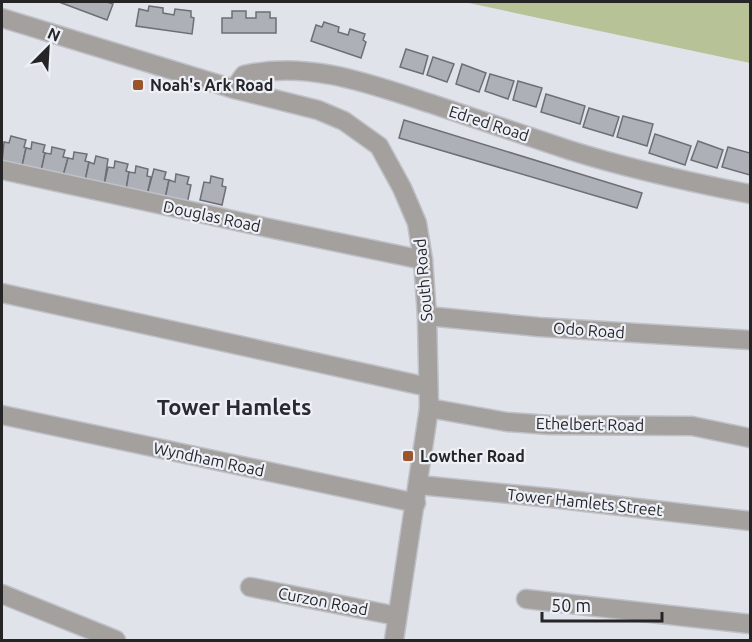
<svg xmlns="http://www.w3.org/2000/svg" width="752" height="642" viewBox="0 0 752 642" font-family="Ubuntu,sans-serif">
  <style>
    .green { fill: #b7c296 }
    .building { fill: #aeb0b8; stroke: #6d6f76; stroke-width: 1.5 }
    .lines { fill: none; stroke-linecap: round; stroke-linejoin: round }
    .minor-casing { stroke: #bfc1c8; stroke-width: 21 }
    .minor { stroke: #a4a09e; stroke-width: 18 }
    .poi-dot { fill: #9b552d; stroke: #eef0f8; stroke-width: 2 }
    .labels { text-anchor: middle; stroke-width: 4.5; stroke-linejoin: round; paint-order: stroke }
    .poi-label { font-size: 16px; font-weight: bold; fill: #252528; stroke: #eef0f8; text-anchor: start }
    .street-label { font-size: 16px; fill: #252528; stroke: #eef0f8 }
    .district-label { font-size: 22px; font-weight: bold; fill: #292b31; stroke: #eef0f8 }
  </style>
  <rect width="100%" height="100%" fill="#e1e3eb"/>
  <!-- green -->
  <polygon class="green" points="464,2 750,2 750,63"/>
  <!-- building -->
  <g class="building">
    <polygon points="59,2 107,2 113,4 107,20"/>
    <polygon points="149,6 163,8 163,13 174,15 175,9 191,11 191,17 194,18 192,34 136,26 139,9 148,11"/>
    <polygon points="232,11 246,11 246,18 256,18 256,12 270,12 270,18 276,18 276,33 222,33 222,18 232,18"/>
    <polygon points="324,22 339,27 338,32 348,35 350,29 365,34 363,40 366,42 361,58 311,41 316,25 322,27"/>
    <polygon points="406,49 428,56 423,74 400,67"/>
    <polygon points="433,57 454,64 447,82 427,75"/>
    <polygon points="462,64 486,73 479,92 456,84"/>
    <polygon points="490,74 514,81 508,99 485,91"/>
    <polygon points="518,81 542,88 536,107 513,100"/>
    <polygon points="546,94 585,106 580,124 541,112"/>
    <polygon points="589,108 619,117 613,136 583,127"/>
    <polygon points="623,116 653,124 647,146 617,137"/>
    <polygon points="404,120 642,193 637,208 399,138"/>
    <polygon points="655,134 691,146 685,165 649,153"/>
    <polygon points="11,136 26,140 24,147 26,148 22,166 2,162 4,142 9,143"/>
    <polygon points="698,141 723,150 717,168 691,160"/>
    <polygon points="32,142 45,145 43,152 45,153 41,171 22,166 26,148 31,149"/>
    <polygon points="52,147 65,150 63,157 68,158 63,176 41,171 45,153 51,154"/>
    <polygon points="728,147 750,153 750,175 722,167"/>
    <polygon points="74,152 87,154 85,161 89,162 85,181 63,176 68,158 73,159"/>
    <polygon points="96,156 108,159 104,185 85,181 89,162 94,164"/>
    <polygon points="115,161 128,164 126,171 129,172 126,190 104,185 108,167 114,168"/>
    <polygon points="136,166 148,169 147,176 151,177 147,195 126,190 129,172 135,173"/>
    <polygon points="154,169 166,172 164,179 169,180 165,199 147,195"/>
    <polygon points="176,174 189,177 187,184 191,185 187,204 165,199 169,180 175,182"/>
    <polygon points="211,176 223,179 222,186 226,187 222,205 200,200 204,182 210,183"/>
  </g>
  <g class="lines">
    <defs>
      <g id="minor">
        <polyline points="2,18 234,89 318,110 344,121 379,146 402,188 417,223 423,260 427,316 429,408 394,640"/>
        <path d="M234 89 244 75C310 60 373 85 435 105 480 120 524 135 569 150 629 169 689 182 750 194"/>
        <polyline points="2,170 264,227 423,260"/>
        <polyline points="2,293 428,387"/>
        <polyline points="427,316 539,327 750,340"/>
        <polyline points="429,408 507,422 550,425 692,426 750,438"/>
        <polyline points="2,415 416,503"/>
        <polyline points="419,485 551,498 750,521"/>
        <polyline points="250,587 397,616"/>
        <polyline points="2,594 116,640"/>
        <polyline points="526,599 750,624"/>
      </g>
    </defs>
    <!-- minor casing -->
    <use href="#minor" class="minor-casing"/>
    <!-- minor -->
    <use href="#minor" class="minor"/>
  </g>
  <!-- markers -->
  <g class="poi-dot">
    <rect x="132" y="79" width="12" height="12" rx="3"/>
    <rect x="402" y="450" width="12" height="12" rx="3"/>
  </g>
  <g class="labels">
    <!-- poi labels -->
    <g class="poi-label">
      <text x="150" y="91">Noah's Ark Road</text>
      <text x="420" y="462">Lowther Road</text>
    </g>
    <!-- street labels -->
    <g class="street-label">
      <text transform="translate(489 123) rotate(18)" y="6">Edred Road</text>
      <text transform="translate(212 216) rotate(12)" y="6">Douglas Road</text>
      <text transform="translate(423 280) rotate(-95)" y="6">South Road</text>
      <text transform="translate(589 330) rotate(4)" y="6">Odo Road</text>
      <text transform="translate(590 424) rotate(1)" y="6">Ethelbert Road</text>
      <text transform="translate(209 459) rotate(12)" y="6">Wyndham Road</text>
      <text transform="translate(585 502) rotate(6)" y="6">Tower Hamlets Street</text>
      <text transform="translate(323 601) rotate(11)" y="6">Curzon Road</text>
    </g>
    <!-- district labels -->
    <g class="district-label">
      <text x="234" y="415">Tower Hamlets</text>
    </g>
  </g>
  <!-- border -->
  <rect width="752" height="642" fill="none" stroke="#252528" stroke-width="6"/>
  <!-- north arrow -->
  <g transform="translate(48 48) rotate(24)" stroke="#eef0f8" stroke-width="4.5" paint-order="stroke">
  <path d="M0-4.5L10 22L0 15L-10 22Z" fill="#252528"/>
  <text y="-9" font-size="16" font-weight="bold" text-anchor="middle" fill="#252528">N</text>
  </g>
  <!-- scale -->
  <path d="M542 612v9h120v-9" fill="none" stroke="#252528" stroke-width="3"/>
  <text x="551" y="612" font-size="18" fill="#252528" stroke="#eef0f8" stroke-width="4.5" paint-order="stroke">50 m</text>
</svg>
